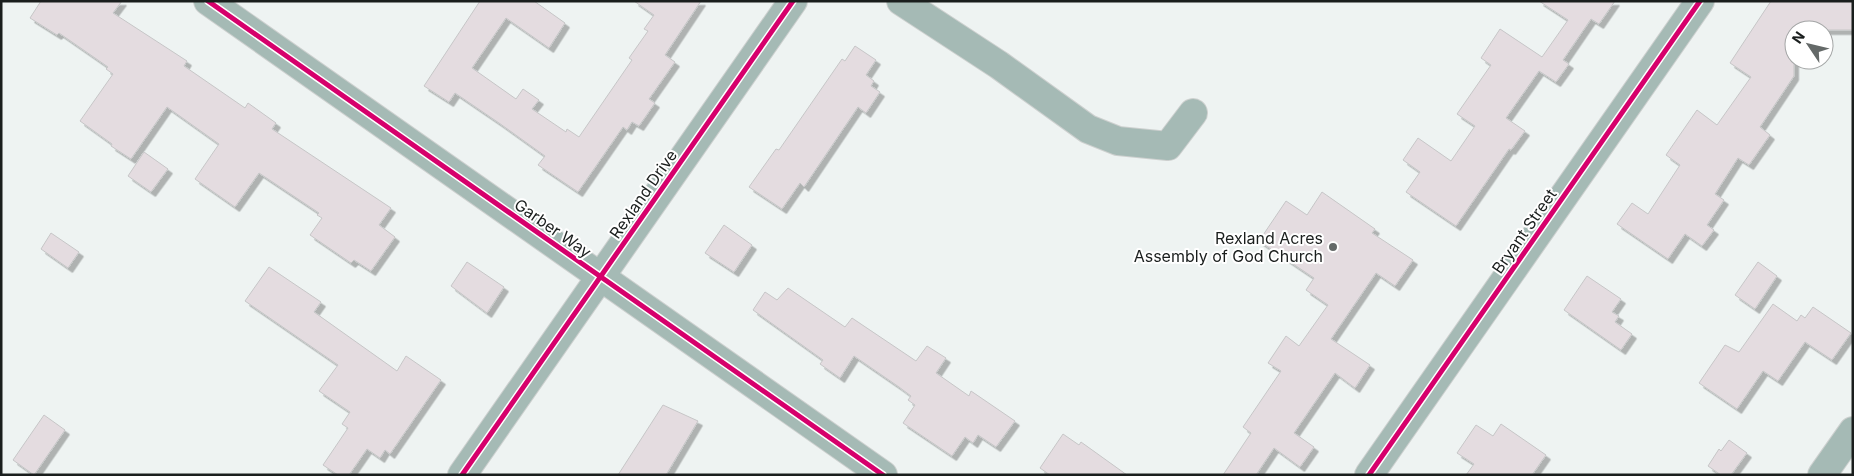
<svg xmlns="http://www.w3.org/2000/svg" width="1854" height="476" viewBox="0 0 1854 476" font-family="Inter,sans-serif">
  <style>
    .building { fill: #e4dce0; stroke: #c6c6c7; filter: url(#shadow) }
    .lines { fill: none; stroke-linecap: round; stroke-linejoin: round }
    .minor-casing { stroke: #cdd0cf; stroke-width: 30 }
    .minor { stroke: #a5bab5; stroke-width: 28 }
    .cycleway-casing { stroke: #fff; stroke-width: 8 }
    .cycleway { stroke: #d6006c; stroke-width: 5 }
    .poi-dot { fill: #646968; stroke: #fff; stroke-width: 2 }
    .labels { text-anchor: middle; stroke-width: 4; stroke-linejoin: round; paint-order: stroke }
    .street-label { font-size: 16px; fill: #1a1e1d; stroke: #fff }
    .poi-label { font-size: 16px; fill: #1a1e1d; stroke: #fff; text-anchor: end }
  </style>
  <defs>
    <filter id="shadow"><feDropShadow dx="4.5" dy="4.5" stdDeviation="0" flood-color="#0004"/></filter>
  </defs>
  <rect width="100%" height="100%" fill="#eef3f2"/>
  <!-- building -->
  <g class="building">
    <polygon points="41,1 122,1 113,13 187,61 184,66 245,108 248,103 276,123 272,129 391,208 379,225 395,237 371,271 354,260 351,263 310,235 322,218 317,215 319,213 259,173 235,207 195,179 219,144 167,107 131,159 111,146 112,144 80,121 113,74 106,69 108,67 59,33 57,35 30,18"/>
    <polygon points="480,1 534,1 565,23 549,48 506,18 472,68 516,99 523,89 539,100 532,109 566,132 567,129 579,137 632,60 629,58 648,31 644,29 654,15 634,1 701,1 665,55 675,62 649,99 655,103 639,126 632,122 627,130 623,127 578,192 538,165 545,156 499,123 455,93 449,102 424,86"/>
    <polygon points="1539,1 1615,1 1599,24 1591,19 1563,60 1569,64 1556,82 1539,71 1506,118 1525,131 1511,150 1509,149 1456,226 1406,192 1420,172 1403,160 1418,138 1451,161 1475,126 1457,114 1491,65 1481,58 1500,29 1542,57 1568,20"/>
    <polygon points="1771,1 1853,1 1853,30 1794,30 1794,76 1760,127 1770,135 1749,165 1738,158 1715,194 1724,200 1707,225 1714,230 1702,246 1685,234 1668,259 1617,224 1632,203 1648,214 1680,165 1666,155 1697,110 1717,125 1751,77 1730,63"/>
    <polygon points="855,46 876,60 866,75 874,81 871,86 880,92 866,113 858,107 804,187 800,183 782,209 749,187 776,149 779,150 842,59 845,61"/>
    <polygon points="144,152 168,169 151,192 128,176"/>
    <polygon points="1322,192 1375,229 1372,233 1413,260 1395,286 1376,273 1331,339 1370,365 1355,388 1335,373 1294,433 1314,447 1300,467 1274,448 1256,475 1223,475 1251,433 1243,427 1281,371 1268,363 1286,336 1299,346 1328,305 1306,290 1314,278 1259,241 1286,201 1307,215"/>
    <polygon points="724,225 752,245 734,272 705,253"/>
    <polygon points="51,233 79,252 68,268 41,249"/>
    <polygon points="467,262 504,287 487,313 451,286"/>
    <polygon points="1758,262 1777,276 1755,309 1735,295"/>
    <polygon points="269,267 321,302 314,312 397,371 406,356 441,380 390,454 385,450 380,458 367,449 349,475 338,475 323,465 348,428 342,424 350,412 319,391 338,365 245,301"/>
    <polygon points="1587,276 1621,299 1612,312 1619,316 1615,322 1632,334 1621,350 1564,310"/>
    <polygon points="788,288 845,327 852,318 916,361 927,346 946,358 936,373 969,396 971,391 1015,421 996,447 978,435 973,443 965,437 952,456 903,423 915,405 908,400 911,396 899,387 854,356 840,378 820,364 823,360 753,310 765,292 777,300"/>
    <polygon points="1773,304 1797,321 1801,315 1805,318 1813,307 1851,333 1832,360 1805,342 1778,381 1763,371 1737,409 1699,383 1725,345 1739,352"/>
    <polygon points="663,405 698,421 666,475 618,475"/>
    <polygon points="44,415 65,430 34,475 13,460"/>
    <polygon points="1501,424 1546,455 1532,475 1466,475 1474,464 1457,453 1476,425 1493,436"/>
    <polygon points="1063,434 1079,445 1081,442 1127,475 1050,475 1040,468"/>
    <polygon points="1729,440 1747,453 1731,475 1721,475 1708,466 1719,449 1721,451"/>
  </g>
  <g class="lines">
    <defs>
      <g id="minor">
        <polyline points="208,1 883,475"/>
        <polyline points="901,1 999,65 1088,129 1118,141 1168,146 1193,113"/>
        <polyline points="462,475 793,1"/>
        <polyline points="1369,475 1700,1"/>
        <polyline points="1822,475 1853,431"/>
      </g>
    </defs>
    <!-- minor casing -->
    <use href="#minor" class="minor-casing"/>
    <!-- minor -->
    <use href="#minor" class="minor"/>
    <defs>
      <g id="cycleway">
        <polyline points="208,1 883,475"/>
        <polyline points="462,475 793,1"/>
        <polyline points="1369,475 1700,1"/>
      </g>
    </defs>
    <!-- cycleway casing -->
    <use href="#cycleway" class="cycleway-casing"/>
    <!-- cycleway -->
    <use href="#cycleway" class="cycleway"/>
  </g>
  <!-- markers -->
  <circle class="poi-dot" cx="1333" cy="247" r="5"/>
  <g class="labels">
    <!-- street labels -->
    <g class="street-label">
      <text transform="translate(643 194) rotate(-55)" y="6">Rexland Drive</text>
      <text transform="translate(553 228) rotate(35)" y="6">Garber Way</text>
      <text transform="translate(1524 231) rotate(-55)" y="6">Bryant Street</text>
    </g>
    <!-- poi labels -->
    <g class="poi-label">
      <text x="1323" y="244">Rexland Acres<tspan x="1323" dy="18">Assembly of God Church</tspan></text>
    </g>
  </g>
  <!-- border -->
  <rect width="1854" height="476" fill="none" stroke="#1a1e1d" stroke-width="5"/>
  <!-- north arrow -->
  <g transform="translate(1809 45) rotate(305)"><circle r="24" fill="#ffffff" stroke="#a3a5a5"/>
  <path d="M0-4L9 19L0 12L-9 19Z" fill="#646968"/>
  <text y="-8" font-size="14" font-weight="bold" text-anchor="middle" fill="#1a1e1d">N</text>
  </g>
</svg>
